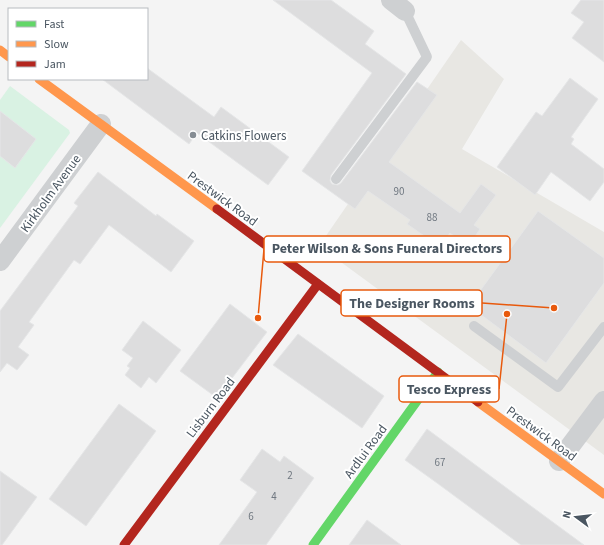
<svg xmlns="http://www.w3.org/2000/svg" width="604" height="545" viewBox="0 0 604 545" font-family="'Source Sans 3',sans-serif">
  <style>
    .commercial { fill: #e8e7e3 }
    .green { fill: #d9f2e3 }
    .building { fill: #ddddde; stroke: #e5e6e7 }
    .lines { fill: none; stroke-linecap: round; stroke-linejoin: round }
    .lane { stroke: #ced0d2; stroke-width: 10 }
    .street { stroke: #ced0d2; stroke-width: 20 }
    .fast { stroke: #63d668; stroke-width: 9 }
    .slow { stroke: #ff974d; stroke-width: 9 }
    .jam { stroke: #b3261e; stroke-width: 9 }
    .poi-dot { fill: #868d94; stroke: #fff; stroke-width: 1.5 }
    .labels { text-anchor: middle; stroke-width: 4; stroke-linejoin: round; paint-order: stroke }
    .number-label { font-size: 11px; fill: #707881 }
    .poi-label { font-size: 13px; fill: #4a5661; stroke: #fff; text-anchor: start }
    .street-label { font-size: 13px; fill: #4a5661; stroke: #fff }
    .leader { fill: none; stroke: #e8590c; stroke-width: 1.5 }
    .callout-dot { fill: #e8590c; stroke: #fff; stroke-width: 1.5 }
    .callout { fill: #fff; stroke: #e8590c; stroke-width: 1.5 }
    .callout-label { font-size: 14px; text-anchor: middle; font-weight: bold; fill: #4a5661 }
  </style>
  <rect width="100%" height="100%" fill="#f4f4f4"/>
  <!-- commercial -->
  <polygon class="commercial" points="461,40 504,79 462,149 604,232 604,455 319,246"/>
  <!-- green -->
  <polygon class="green" points="10,86 69,130 70,133 0,228 0,100"/>
  <!-- building -->
  <g class="building">
    <polygon points="273,0 331,0 374,31 365,44 406,74 331,175 330,181 332,184 338,185 341,183 417,82 437,95 389,162 460,213 481,184 496,195 474,225 480,229 468,247 450,233 440,247 407,224 410,220 368,191 355,209 302,171 372,73"/>
    <polygon points="581,0 604,0 604,62 572,38 584,22 571,13"/>
    <polygon points="147,68 214,117 221,107 289,157 268,185 197,133 189,144 102,79 147,79"/>
    <polygon points="570,78 598,99 571,137 574,139 571,144 604,169 604,182 590,201 551,172 535,195 497,167 536,112 542,116"/>
    <polygon points="0,111 36,139 15,168 0,156"/>
    <polygon points="98,172 156,216 157,214 194,241 171,272 109,225 80,264 74,260 29,322 34,325 18,347 29,355 17,370 7,363 0,372 0,311 78,206 74,203"/>
    <polygon points="538,211 604,258 604,283 546,363 469,306"/>
    <polygon points="230,304 267,332 217,398 180,371"/>
    <polygon points="143,321 181,350 156,383 149,377 141,388 125,375 130,368 127,366 133,358 122,350"/>
    <polygon points="298,334 384,396 362,428 273,365"/>
    <polygon points="119,404 156,431 86,526 49,499"/>
    <polygon points="427,429 516,495 584,545 521,545 437,483 405,460"/>
    <polygon points="262,449 280,462 284,456 314,478 266,545 219,545 257,492 240,480"/>
    <polygon points="0,471 37,497 2,545 0,545"/>
    <polygon points="367,520 401,545 349,545"/>
  </g>
  <g class="lines">
    <!-- lane -->
    <g class="lane">
      <polyline points="336,179 427,57 405,11"/>
      <polyline points="474,326 558,387 604,327"/>
    </g>
    <!-- street -->
    <g class="street">
      <polyline points="391,0 405,11"/>
      <polyline points="0,261 101,124"/>
      <polyline points="559,461 604,401"/>
    </g>
    <!-- fast -->
    <polyline class="fast" points="313,545 438,372"/>
    <!-- slow -->
    <g class="slow">
      <polyline points="0,50 9,57"/>
      <polyline points="39,79 217,209"/>
      <polyline points="478,402 604,494"/>
    </g>
    <!-- jam -->
    <g class="jam">
      <polyline points="217,209 478,402"/>
      <polyline points="124,545 318,284"/>
    </g>
  </g>
  <!-- markers -->
  <circle class="poi-dot" cx="193" cy="135" r="4"/>
  <g class="labels">
    <!-- number labels -->
    <g class="number-label">
      <text x="399" y="195">90</text>
      <text x="432" y="221">88</text>
      <text x="440" y="466">67</text>
      <text x="290" y="479">2</text>
      <text x="274" y="500">4</text>
      <text x="251" y="520">6</text>
    </g>
    <!-- poi labels -->
    <g class="poi-label">
      <text x="201" y="140">Catkins Flowers</text>
    </g>
    <!-- street labels -->
    <g class="street-label">
      <text transform="translate(50 193) rotate(-54)" y="5">Kirkholm Avenue</text>
      <text transform="translate(223 198) rotate(36)" y="5">Prestwick Road</text>
      <text transform="translate(210 407) rotate(-53)" y="5">Lisburn Road</text>
      <text transform="translate(542 433) rotate(36)" y="5">Prestwick Road</text>
      <text transform="translate(365 451) rotate(-54)" y="5">Ardlui Road</text>
    </g>
  </g>
  <!-- callouts -->
  <path class="leader" d="M258 318L264 249M554 308L482 303M507 314L499 389"/>
  <g class="callout-dot">
    <circle cx="258" cy="318" r="4"/>
    <circle cx="554" cy="308" r="4"/>
    <circle cx="507" cy="314" r="4"/>
  </g>
  <g class="callout">
    <rect x="264" y="236" width="246" height="26" rx="4"/>
    <rect x="341" y="290" width="141" height="26" rx="4"/>
    <rect x="399" y="376" width="100" height="26" rx="4"/>
  </g>
  <g class="callout-label">
    <text x="387" y="253">Peter Wilson &amp; Sons Funeral Directors</text>
    <text x="412" y="308">The Designer Rooms</text>
    <text x="449" y="394">Tesco Express</text>
  </g>
  <!-- legend -->
  <rect x="8" y="8" width="140" height="72" fill="#ffffff" stroke="#b7bbc0"/>
  <rect x="16" y="21" width="20" height="6" fill="#63d668" stroke="#b7bbc0"/>
  <text x="44" y="28" font-size="12" fill="#4a5661">Fast</text>
  <rect x="16" y="41" width="20" height="6" fill="#ff974d" stroke="#b7bbc0"/>
  <text x="44" y="48" font-size="12" fill="#4a5661">Slow</text>
  <rect x="16" y="61" width="20" height="6" fill="#b3261e" stroke="#b7bbc0"/>
  <text x="44" y="68" font-size="12" fill="#4a5661">Jam</text>
  <!-- north arrow -->
  <g transform="translate(576 517) rotate(285)" stroke="#ffffff" stroke-width="3" paint-order="stroke">
  <path d="M0-3L7 15L0 10L-7 15Z" fill="#4a5661"/>
  <text y="-6" font-size="11" font-weight="bold" text-anchor="middle" fill="#4a5661">N</text>
  </g>
</svg>
